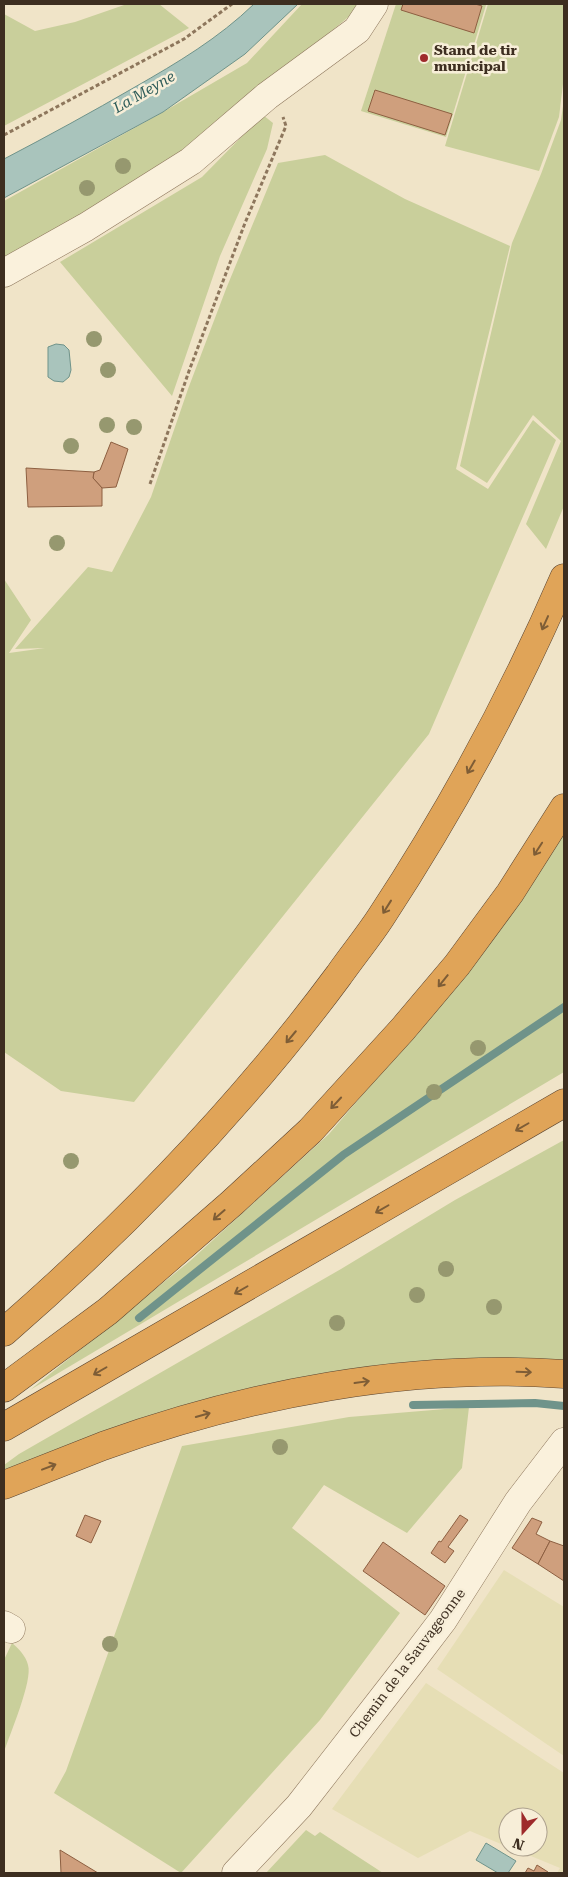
<svg xmlns="http://www.w3.org/2000/svg" width="568" height="1877" viewBox="0 0 568 1877" font-family="'Roboto Serif',serif">
  <style>
    .farmland { fill: #e6deb5 }
    .green { fill: #c9cf9b }
    .water { fill: #a9c4bc; stroke: #6f938a }
    .lines { fill: none; stroke-linecap: round; stroke-linejoin: round }
    .stream { stroke: #6f938a; stroke-width: 8 }
    .building { fill: #cf9f7d; stroke: #8d5f41 }
    .minor-casing { stroke: #8d765c; stroke-width: 29 }
    .highway-casing { stroke: #5b4430; stroke-width: 29 }
    .path { stroke: #8d765c; stroke-width: 3; stroke-dasharray: 4 2.5; stroke-linecap: butt }
    .minor { stroke: #faf1dc; stroke-width: 28 }
    .highway { stroke: #e0a458; stroke-width: 28 }
    .tree { fill: #96986f }
    .oneway { stroke: #7e5d36 }
    .poi-dot { fill: #9e2a2b; stroke: #f7eed8; stroke-width: 2 }
    .labels { text-anchor: middle; stroke-width: 5; stroke-linejoin: round; paint-order: stroke }
    .poi-label { font-size: 14px; font-weight: bold; fill: #3d2e20; stroke: #f7eed8; text-anchor: start }
    .street-label { font-size: 14px; fill: #3d2e20; stroke: #f7eed8 }
    .water-label { font-size: 15px; font-style: italic; fill: #2f5d5a; stroke: #f7eed8 }
  </style>
  <rect width="100%" height="100%" fill="#f0e4c8"/>
  <!-- farmland -->
  <g class="farmland">
    <polygon points="504,1570 564,1607 564,1756 437,1669"/>
    <polygon points="426,1683 564,1773 564,1873 557,1873 560,1868 509,1847 538,1847 538,1817 508,1817 508,1847 470,1831 418,1858 332,1809"/>
  </g>
  <!-- green -->
  <g class="green">
    <polygon points="127,4 159,4 189,28 4,126 4,14 35,31 75,22"/>
    <polygon points="302,4 360,4 352,14 270,82 196,147 4,260 4,201 163,112 247,63"/>
    <polygon points="396,4 486,5 446,137 361,111"/>
    <polygon points="488,4 564,4 564,76 559,117 539,171 445,146"/>
    <polygon points="564,99 564,506 546,549 526,524 561,441 533,415 487,483 460,466 512,243 541,174 561,120"/>
    <polygon points="263,115 273,123 267,149 220,256 172,396 60,262 202,177"/>
    <polygon points="325,155 405,199 510,246 456,469 488,489 533,420 556,440 429,734 134,1102 61,1091 4,1052 4,579 31,620 9,653 45,648 15,649 88,567 112,572 151,497 188,389 226,289 278,163"/>
    <polygon points="564,825 564,1072 30,1390 190,1261 329,1134 476,962"/>
    <polygon points="564,1140 564,1363 429,1364 4,1471 4,1465 19,1454 341,1269 455,1200"/>
    <polygon points="469,1407 462,1468 407,1533 324,1485 292,1528 400,1613 320,1720 181,1873 54,1793 66,1771 182,1446 349,1417"/>
    <path d="M12 1643C18 1648 26 1656 28 1665 33 1680 10 1734 4 1752V1660Z"/>
    <polygon points="306,1830 315,1836 320,1832 383,1873 266,1873"/>
  </g>
  <!-- water -->
  <g class="water">
    <path d="M254 4H298L245 54 163 112 4 198V159C48 136 92 112 135 87 177 63 219 38 254 4Z"/>
    <polygon points="56,344 64,345 69,350 71,370 69,377 63,382 54,381 48,377 48,347"/>
    <polygon points="486,1843 516,1861 508,1873 498,1873 476,1860"/>
  </g>
  <g class="lines">
    <!-- stream -->
    <g class="stream">
      <polyline points="139,1318 343,1155 564,1007"/>
      <polyline points="413,1405 535,1403 564,1406"/>
    </g>
  </g>
  <!-- building -->
  <g class="building">
    <polygon points="403,4 475,4 482,6 474,33 401,10"/>
    <polygon points="375,90 452,114 445,135 368,111"/>
    <polygon points="111,442 128,449 116,487 102,488 93,478 94,472 100,470"/>
    <polygon points="26,468 94,472 93,478 102,488 102,506 28,507"/>
    <polygon points="85,1515 101,1521 91,1543 76,1536"/>
    <polygon points="460,1515 468,1520 448,1547 454,1551 445,1563 431,1553 439,1541 441,1542"/>
    <polygon points="532,1518 542,1522 536,1534 550,1541 538,1564 512,1548"/>
    <polygon points="550,1541 564,1546 564,1581 538,1564"/>
    <polygon points="383,1542 445,1586 425,1615 363,1571"/>
    <polygon points="60,1850 98,1873 61,1873"/>
    <polygon points="537,1865 548,1872 547,1873 525,1873 528,1868 534,1871"/>
  </g>
  <g class="lines">
    <defs>
      <g id="minor">
        <polyline points="4,273 86,227 191,161 267,96 357,30 374,4"/>
        <polyline points="4,1625 11,1629"/>
        <polyline points="236,1873 299,1806 411,1662 443,1620 518,1502 564,1442"/>
      </g>
      <g id="highway">
        <path d="M4 1332C127 1225 242 1106 339 975 353 955 368 937 381 917 452 809 513 696 564 578"/>
        <polyline points="4,1388 108,1311 232,1203 310,1131 403,1029 457,965 510,893 564,808"/>
        <polyline points="4,1427 564,1103"/>
        <path d="M4 1485C37 1472 70 1459 103 1446 248 1394 409 1363 564 1374"/>
      </g>
    </defs>
    <!-- minor casing -->
    <use href="#minor" class="minor-casing"/>
    <!-- highway casing -->
    <use href="#highway" class="highway-casing"/>
    <!-- path -->
    <g class="path">
      <polyline points="4,135 184,39 232,4"/>
      <polyline points="150,484 189,371 245,223 286,126 283,117"/>
    </g>
    <!-- minor -->
    <use href="#minor" class="minor"/>
    <!-- highway -->
    <use href="#highway" class="highway"/>
  </g>
  <!-- trees -->
  <g class="tree">
    <circle cx="123" cy="166" r="8"/>
    <circle cx="87" cy="188" r="8"/>
    <circle cx="94" cy="339" r="8"/>
    <circle cx="108" cy="370" r="8"/>
    <circle cx="107" cy="425" r="8"/>
    <circle cx="134" cy="427" r="8"/>
    <circle cx="71" cy="446" r="8"/>
    <circle cx="57" cy="543" r="8"/>
    <circle cx="478" cy="1048" r="8"/>
    <circle cx="434" cy="1092" r="8"/>
    <circle cx="71" cy="1161" r="8"/>
    <circle cx="446" cy="1269" r="8"/>
    <circle cx="417" cy="1295" r="8"/>
    <circle cx="494" cy="1307" r="8"/>
    <circle cx="337" cy="1323" r="8"/>
    <circle cx="280" cy="1447" r="8"/>
    <circle cx="110" cy="1644" r="8"/>
  </g>
  <!-- one-way arrows -->
  <defs><path id="oneway-shaft" d="M-6 0H5M1.5-3L5.5 0L1.5 3" fill="none" stroke-width="1.6" stroke-linecap="round" stroke-linejoin="round" transform="scale(1.25)"/></defs>
  <g class="oneway">
    <use href="#oneway-shaft" transform="translate(545 623) rotate(114)"/>
    <use href="#oneway-shaft" transform="translate(471 767) rotate(120)"/>
    <use href="#oneway-shaft" transform="translate(538 849) rotate(123)"/>
    <use href="#oneway-shaft" transform="translate(387 907) rotate(122)"/>
    <use href="#oneway-shaft" transform="translate(443 981) rotate(129)"/>
    <use href="#oneway-shaft" transform="translate(291 1037) rotate(130)"/>
    <use href="#oneway-shaft" transform="translate(336 1103) rotate(133)"/>
    <use href="#oneway-shaft" transform="translate(522 1127) rotate(150)"/>
    <use href="#oneway-shaft" transform="translate(382 1209) rotate(150)"/>
    <use href="#oneway-shaft" transform="translate(219 1215) rotate(139)"/>
    <use href="#oneway-shaft" transform="translate(241 1290) rotate(150)"/>
    <use href="#oneway-shaft" transform="translate(100 1371) rotate(150)"/>
    <use href="#oneway-shaft" transform="translate(524 1372) rotate(2)"/>
    <use href="#oneway-shaft" transform="translate(362 1382) rotate(-8)"/>
    <use href="#oneway-shaft" transform="translate(203 1415) rotate(-16)"/>
    <use href="#oneway-shaft" transform="translate(49 1467) rotate(-21)"/>
  </g>
  <!-- markers -->
  <circle class="poi-dot" cx="424" cy="58" r="5"/>
  <g class="labels">
    <!-- poi labels -->
    <g class="poi-label">
      <text x="434" y="55">Stand de tir<tspan x="434" dy="16">municipal</tspan></text>
    </g>
    <!-- street labels -->
    <g class="street-label">
      <text transform="translate(407 1663) rotate(-53)" y="5">Chemin de la Sauvageonne</text>
    </g>
    <!-- water labels -->
    <g class="water-label">
      <text transform="translate(144 92) rotate(-30)" y="5">La Meyne</text>
    </g>
  </g>
  <!-- border -->
  <rect width="568" height="1877" fill="none" stroke="#3d2e20" stroke-width="10"/>
  <!-- north arrow -->
  <g transform="translate(523 1832) rotate(201)"><circle r="24" fill="#f7eed8" stroke="#ada18e"/>
  <path d="M0-4L9 19L0 12L-9 19Z" fill="#9e2a2b"/>
  <text y="-8" font-size="14" font-weight="bold" text-anchor="middle" fill="#3d2e20">N</text>
  </g>
</svg>
